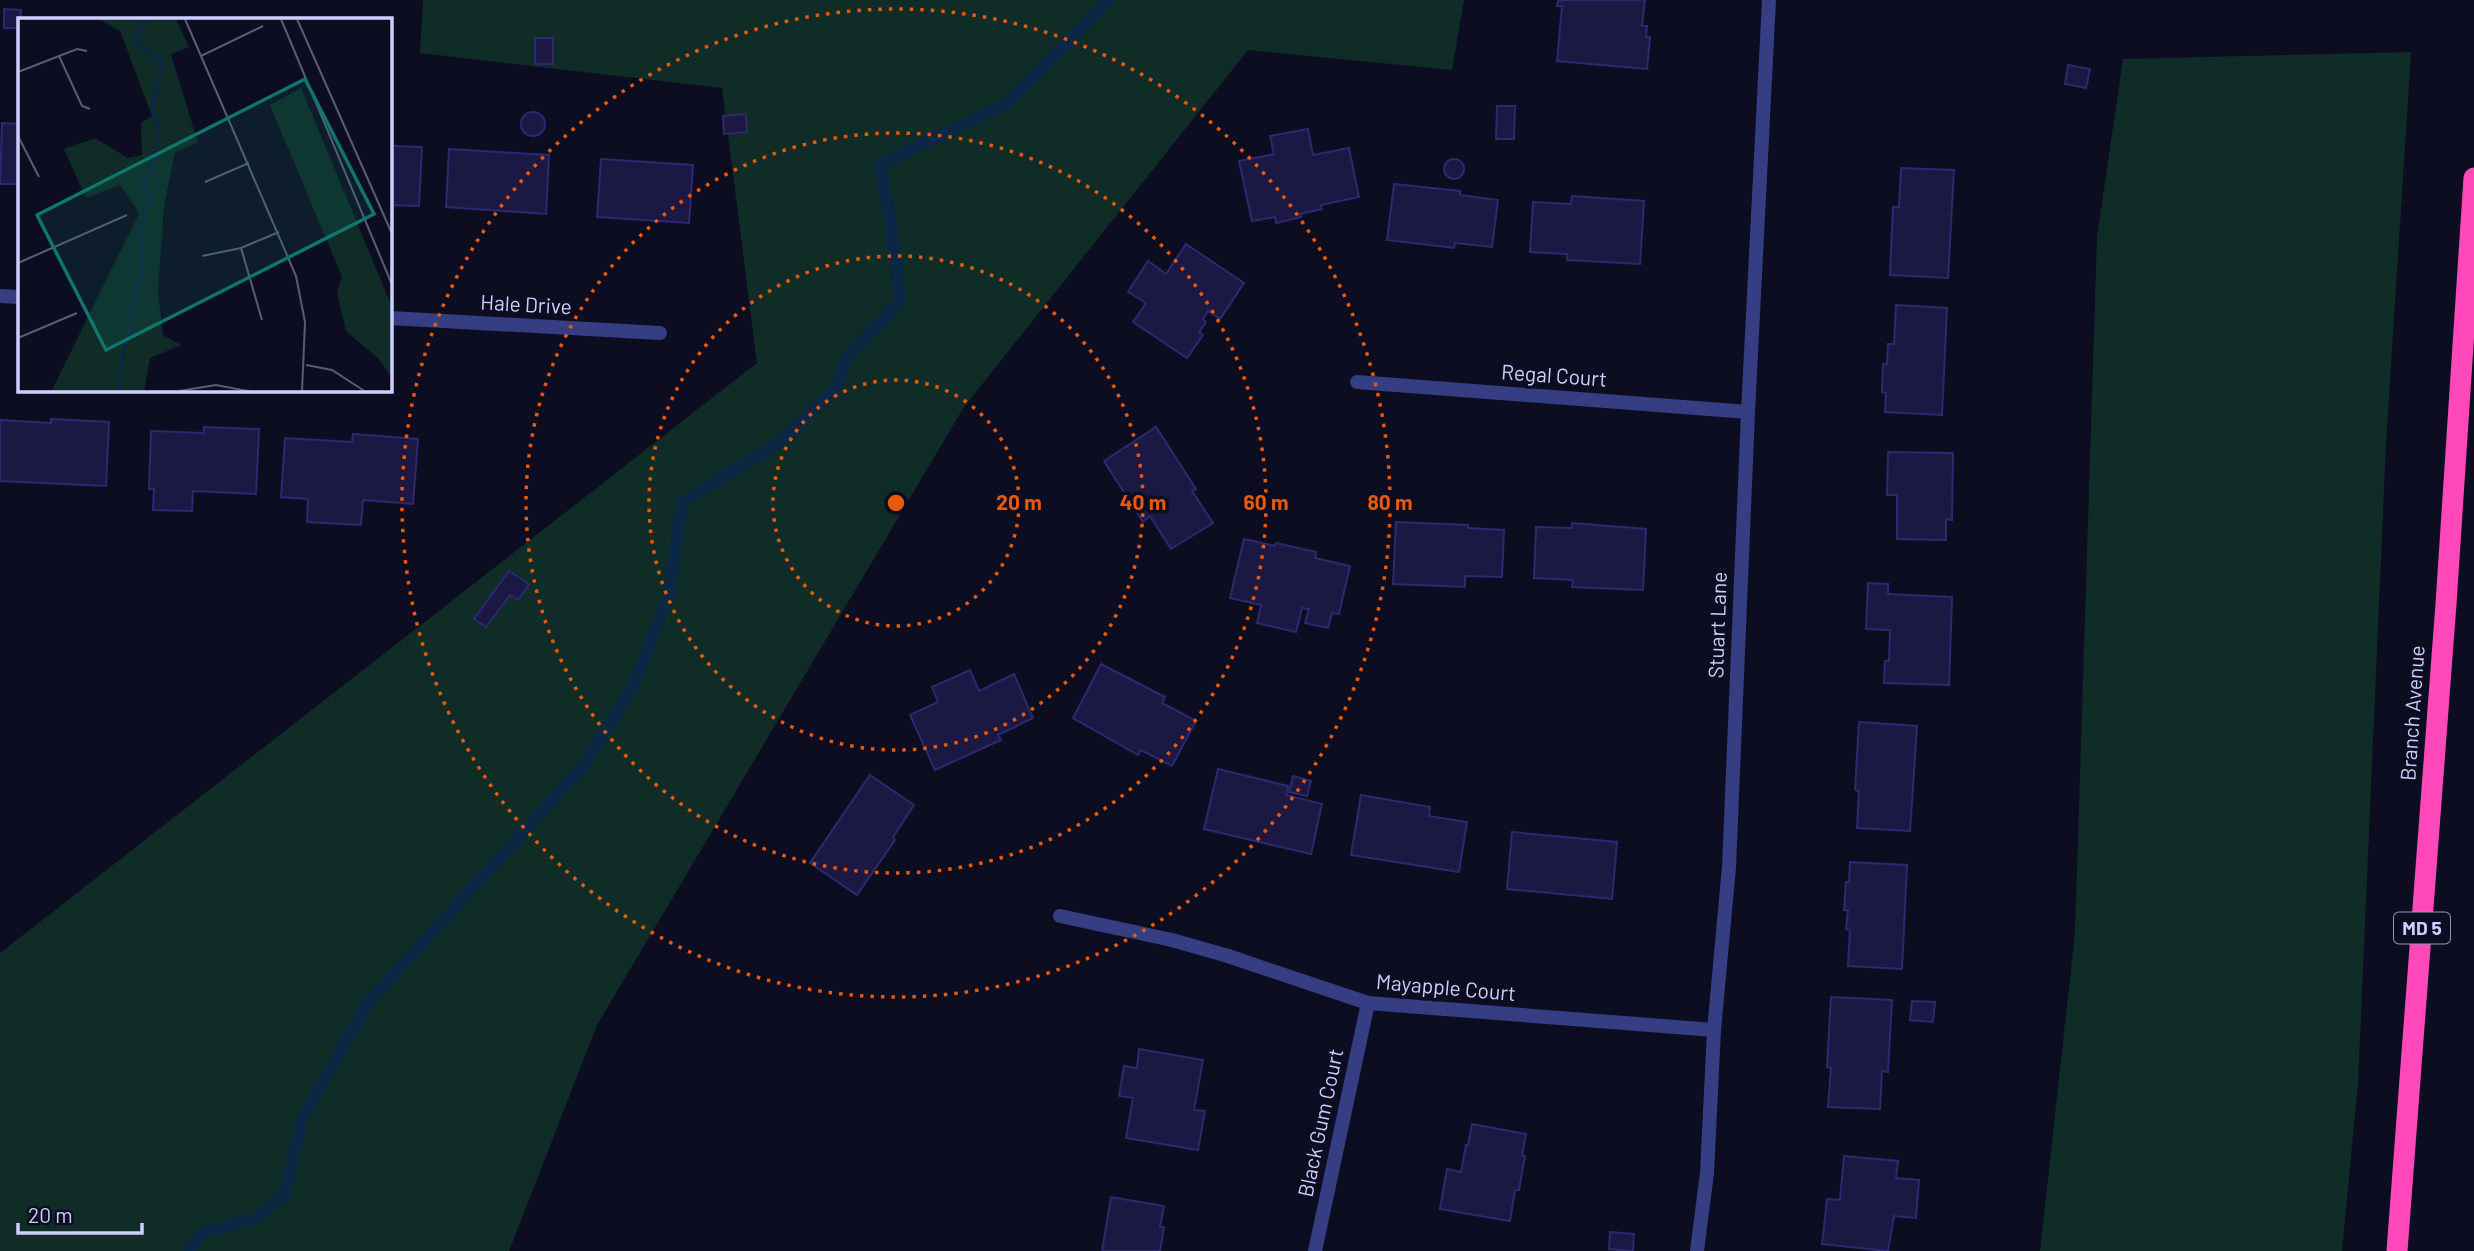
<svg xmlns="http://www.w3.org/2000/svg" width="2474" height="1251" viewBox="0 0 2474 1251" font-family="Barlow,sans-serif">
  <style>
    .green { fill: #102c27 }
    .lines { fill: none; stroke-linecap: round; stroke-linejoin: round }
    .stream { stroke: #0a2844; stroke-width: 12 }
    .building { fill: #1b1844; stroke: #2d2970; stroke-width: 2 }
    .minor { stroke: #363e83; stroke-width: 14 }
    .tertiary { stroke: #363e83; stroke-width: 14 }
    .motorway { stroke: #ff49bb; stroke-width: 21 }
    .ring { fill: none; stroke: #e8590c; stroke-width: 3.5; stroke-dasharray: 3.5 7 }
    .labels { text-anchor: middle; stroke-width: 7; stroke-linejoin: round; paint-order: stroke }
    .shield { fill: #0d0d22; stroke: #9495bd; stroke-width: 2 }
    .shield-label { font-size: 19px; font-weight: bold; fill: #cecfff }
    .street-label { font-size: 21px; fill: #cecfff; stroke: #0d0d22 }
    .inset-river { fill: none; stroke: #0a2844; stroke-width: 3.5 }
    .inset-road { fill: none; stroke: #5a5b7a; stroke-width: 2 }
    .view { fill: #0f766e; fill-opacity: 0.15; stroke: #0f766e; stroke-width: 3.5 }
    .inset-edge { fill: none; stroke: #cecfff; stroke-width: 3.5 }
    .centre { fill: #e8590c; stroke: #0d0d22; stroke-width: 3.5 }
    .ring-label { font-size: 21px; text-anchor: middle; font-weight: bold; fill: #e8590c; stroke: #0d0d22; stroke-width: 7; stroke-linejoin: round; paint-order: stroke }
  </style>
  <rect width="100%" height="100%" fill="#0d0d22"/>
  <!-- green -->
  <g class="green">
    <polygon points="423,0 1464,0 1452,70 1248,50 964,407 597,1025 509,1251 0,1251 0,953 757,363 722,88 420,53"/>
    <polygon points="2411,52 2386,444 2358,1083 2342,1251 2040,1251 2075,933 2097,237 2123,59"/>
  </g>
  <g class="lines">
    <!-- stream -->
    <polyline class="stream" points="189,1251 204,1232 255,1219 285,1194 302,1120 367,1004 585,764 635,683 669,594 682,502 782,441 835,389 850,353 900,302 890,219 880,165 1007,103 1109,0"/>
  </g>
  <!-- building -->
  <g class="building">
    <polygon points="1558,0 1645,0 1642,26 1647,26 1646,37 1650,37 1647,69 1557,61 1562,6 1557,6"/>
    <polygon points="4,9 21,10 19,28 4,28"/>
    <rect x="535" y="38" width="18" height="26"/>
    <polygon points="2068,65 2090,69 2086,88 2065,84"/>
    <polygon points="1497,106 1515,106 1514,139 1496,139"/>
    <circle cx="533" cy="124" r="12"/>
    <polygon points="746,114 747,132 724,134 723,116"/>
    <polygon points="2,123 19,124 19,184 0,184"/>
    <polygon points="1308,129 1313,155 1349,148 1359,197 1321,205 1322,209 1300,214 1301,217 1276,223 1275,217 1252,221 1239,161 1274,154 1270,136"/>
    <polygon points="390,146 422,147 419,206 390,205"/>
    <polygon points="449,149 549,155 546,214 446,207"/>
    <circle cx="1454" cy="169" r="10"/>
    <polygon points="601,159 693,165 689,223 597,217"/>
    <polygon points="1901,168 1954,170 1948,278 1890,275 1893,207 1899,207"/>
    <polygon points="1394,184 1460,191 1460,195 1498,200 1492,247 1455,243 1454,248 1387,240"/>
    <polygon points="1572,196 1644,201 1640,264 1567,260 1567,254 1530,252 1533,202 1571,204"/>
    <polygon points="1186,244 1244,283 1220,319 1208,311 1203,319 1206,322 1199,332 1203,335 1187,358 1133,322 1146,303 1128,292 1148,261 1166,274"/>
    <polygon points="1896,305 1947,308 1942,415 1885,412 1886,393 1882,392 1883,364 1887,364 1888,344 1894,344"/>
    <polygon points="51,419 109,422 106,486 0,481 0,420 51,423"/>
    <polygon points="204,427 259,429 256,494 193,491 192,511 153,510 154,489 149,489 151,431 204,433"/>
    <polygon points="1156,427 1196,489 1192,491 1213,523 1171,549 1150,516 1143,522 1104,461"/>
    <polygon points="353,434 418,439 413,504 363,500 361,525 307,522 308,499 281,497 285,438 352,442"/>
    <polygon points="1888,452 1953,453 1952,520 1946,519 1946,540 1897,539 1897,495 1887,495"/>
    <polygon points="1396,522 1468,525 1468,528 1504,530 1502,577 1465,576 1465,587 1393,584"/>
    <polygon points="1572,523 1646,529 1643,590 1572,587 1573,580 1534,578 1536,527 1572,528"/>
    <polygon points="1244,539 1275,546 1276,543 1316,552 1315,558 1350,566 1339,614 1332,613 1328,628 1305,623 1309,609 1302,608 1296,632 1257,623 1261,605 1230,598"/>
    <polygon points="509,571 529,584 518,600 510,595 486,627 474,619"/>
    <polygon points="1868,583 1888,584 1888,594 1952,597 1949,685 1884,683 1885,661 1889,661 1890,630 1866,629"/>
    <polygon points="1101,664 1165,697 1162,703 1196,721 1172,766 1141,750 1138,755 1073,718"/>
    <polygon points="970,670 979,691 1014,674 1033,718 998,735 1001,740 935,770 910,715 938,702 932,687"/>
    <polygon points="1859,722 1917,726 1910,831 1857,828 1859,791 1855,790"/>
    <polygon points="1218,769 1288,786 1286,795 1322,804 1311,854 1204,829"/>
    <polygon points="870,775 914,805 893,837 895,840 857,895 810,863"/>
    <polygon points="1293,776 1311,781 1307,796 1289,792"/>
    <polygon points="1361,795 1430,807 1429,816 1467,822 1459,872 1351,855"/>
    <polygon points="1512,832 1617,842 1612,899 1507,889"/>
    <polygon points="1850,862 1907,865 1902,969 1848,966 1850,930 1846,929 1848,910 1844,910 1846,882 1849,882"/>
    <polygon points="1831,997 1892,1000 1888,1072 1882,1071 1880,1109 1828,1107 1831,1068 1827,1067"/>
    <polygon points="1912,1001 1935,1002 1933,1022 1910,1020"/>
    <polygon points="1139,1049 1203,1060 1194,1110 1205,1111 1198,1150 1126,1138 1133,1098 1119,1096 1124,1066 1137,1068"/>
    <polygon points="1472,1124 1526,1134 1522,1155 1525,1156 1519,1190 1515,1190 1510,1221 1440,1209 1447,1169 1461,1172 1466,1145 1468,1145"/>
    <polygon points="1844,1156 1898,1161 1896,1178 1919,1180 1916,1218 1894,1216 1888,1251 1822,1244 1827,1199 1840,1200"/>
    <polygon points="1111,1197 1164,1206 1160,1227 1164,1227 1160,1251 1102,1251"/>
    <polygon points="1610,1232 1634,1234 1633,1251 1609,1249"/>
  </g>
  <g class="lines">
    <!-- minor -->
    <g class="minor">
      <polyline points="0,296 19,297"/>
      <polyline points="390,318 660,333"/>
      <polyline points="1357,382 1748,412"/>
      <polyline points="1060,916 1172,940 1228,956 1368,1003 1714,1030"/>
      <polyline points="1315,1251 1368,1003"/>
    </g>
    <!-- tertiary -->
    <polyline class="tertiary" points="1697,1251 1707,1173 1714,1030 1729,867 1748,412 1769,0"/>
    <!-- motorway -->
    <polyline class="motorway" points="2397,1251 2446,604 2474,178"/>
  </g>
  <!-- distance rings -->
  <g class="ring">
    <circle cx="896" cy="503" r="123"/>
    <circle cx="896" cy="503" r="247"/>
    <circle cx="896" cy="503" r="370"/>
    <circle cx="896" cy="503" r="494"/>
  </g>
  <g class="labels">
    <!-- shield labels -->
    <rect class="shield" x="2394" y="912.5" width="56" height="31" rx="5"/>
    <g class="shield-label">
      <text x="2422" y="935">MD 5</text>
    </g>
    <!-- street labels -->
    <g class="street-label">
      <text transform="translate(526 305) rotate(3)" y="7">Hale Drive</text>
      <text transform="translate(1554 376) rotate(4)" y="7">Regal Court</text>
      <text transform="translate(1718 625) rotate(-88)" y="7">Stuart Lane</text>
      <text transform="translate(2413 713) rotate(-86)" y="7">Branch Avenue</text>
      <text transform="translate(1446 988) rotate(5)" y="7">Mayapple Court</text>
      <text transform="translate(1321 1123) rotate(-78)" y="7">Black Gum Court</text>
    </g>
  </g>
  <!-- overview -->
  <g transform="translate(18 18)">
    <rect width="374" height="374" fill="#0d0d22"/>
    <path d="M80 1H158L171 29 153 36 180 125 157 134 146 188 140 275 145 317 163 327 132 340 126 374H33L121 195 102 167 68 180 46 131 77 120 110 140 124 137 123 105 134 98 102 13ZM283 70 374 289V361L361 341 328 313 319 274 324 259 252 87Z" fill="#102c27"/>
    <path class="inset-river" d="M104 374 100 360 109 319 116 311 114 286 125 248 121 214 133 180 124 167 134 153 142 122 134 91 144 44 117 24 128 1"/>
    <path class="inset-road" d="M167 1 278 258 287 304 284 374M263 1 375 269M279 1 375 218M41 38 64 88 72 91M183 38 245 8M0 54 59 31 69 33M0 118 21 159M187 164 231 145M223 230 244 302M184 238 223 230 261 214M0 245 109 197M0 320 59 295M288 347 314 352 348 374M161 373 198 367 235 374"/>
    <path class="view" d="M287 61 356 196 88 332 19 197Z"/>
    <rect width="374" height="374" class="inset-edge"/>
  </g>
  <circle cx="896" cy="503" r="10" class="centre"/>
  <g class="ring-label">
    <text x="1019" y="510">20 m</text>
    <text x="1143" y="510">40 m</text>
    <text x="1266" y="510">60 m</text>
    <text x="1390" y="510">80 m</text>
  </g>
  <!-- scale -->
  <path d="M18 1223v10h124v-10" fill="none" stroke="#cecfff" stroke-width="3.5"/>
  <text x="28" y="1223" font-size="21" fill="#cecfff" stroke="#0d0d22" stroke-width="5" paint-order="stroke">20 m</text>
</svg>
